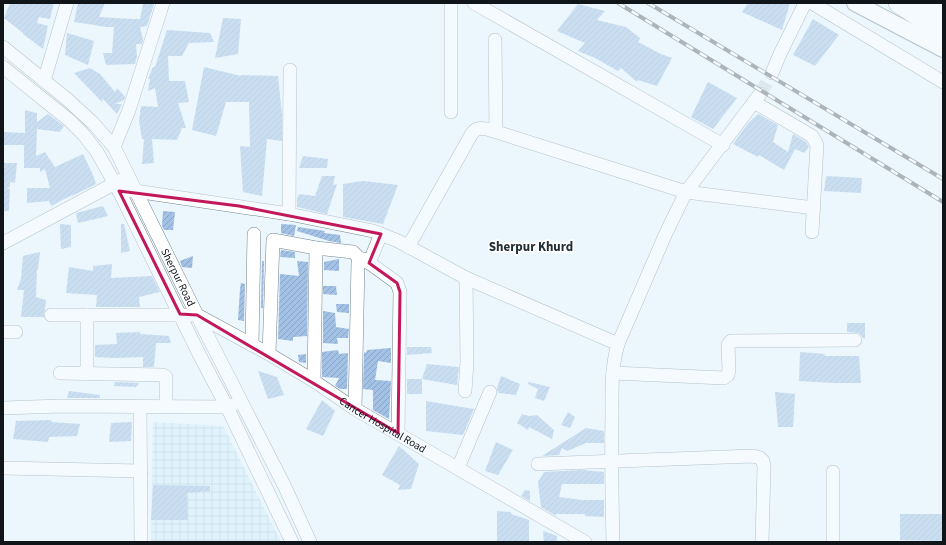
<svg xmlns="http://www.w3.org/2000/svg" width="946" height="545" viewBox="0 0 946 545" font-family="'Source Sans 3',sans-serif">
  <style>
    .industrial { fill: url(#industrial-grid) }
    .building { fill: url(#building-hatch) }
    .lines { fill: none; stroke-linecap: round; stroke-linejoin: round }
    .minor-tunnel { stroke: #cad4db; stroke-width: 13; stroke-dasharray: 13 6; stroke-linecap: butt }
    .minor-casing { stroke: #74858e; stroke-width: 14 }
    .major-casing { stroke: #74858e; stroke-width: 18 }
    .highway-casing { stroke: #74858e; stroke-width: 20 }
    .minor { stroke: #fff; stroke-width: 13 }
    .major { stroke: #fff; stroke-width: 16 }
    .highway { stroke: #fff; stroke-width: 19 }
    .rail-casing { stroke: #5d656a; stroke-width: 4 }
    .rail { stroke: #fff; stroke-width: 2.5; stroke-dasharray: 8; stroke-linecap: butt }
    .marked { fill: none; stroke: #c2185b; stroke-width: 3; stroke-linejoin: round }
    .labels { text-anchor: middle; stroke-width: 3.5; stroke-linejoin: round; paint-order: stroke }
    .street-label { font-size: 11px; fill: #0f1519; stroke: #fff }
    .quarter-label { font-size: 13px; font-weight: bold; fill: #202e35; stroke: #fff }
  </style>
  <defs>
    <pattern id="industrial-grid" width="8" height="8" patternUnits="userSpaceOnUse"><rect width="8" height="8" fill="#d2edfb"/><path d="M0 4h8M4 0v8" fill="none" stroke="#b3cad7"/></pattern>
    <pattern id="building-hatch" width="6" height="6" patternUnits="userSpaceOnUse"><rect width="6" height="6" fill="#a2c1e4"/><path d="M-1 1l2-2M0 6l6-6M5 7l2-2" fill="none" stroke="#8aa5c3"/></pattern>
  </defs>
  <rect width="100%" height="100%" fill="#ebf6fd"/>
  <!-- industrial -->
  <polygon class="industrial" points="153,422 223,426 281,542 151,542"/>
  <!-- building -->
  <g class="building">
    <polygon points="10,3 54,3 50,19 39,17 37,23 48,26 43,49 23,34 23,33 4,18"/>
    <polygon points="78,3 105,3 99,17 132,19 140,19 143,4 154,4 147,26 140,27 143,40 142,44 136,44 137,57 135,64 106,65 103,53 112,53 114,27 107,27 74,22"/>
    <polygon points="748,3 790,3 782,30 742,12"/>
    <polygon points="578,4 605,11 597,20 626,27 640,38 638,42 661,54 672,58 657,86 638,80 637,82 621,68 618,71 595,58 578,51 585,43 557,31"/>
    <polygon points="223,18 241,19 238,54 215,58"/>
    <polygon points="813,19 839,35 815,66 793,55"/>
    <polygon points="167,30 210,33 214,42 189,43 182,56 168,56 169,81 185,81 189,102 178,103 186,128 182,128 177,140 152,139 154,163 142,164 144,139 142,139 139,121 141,106 158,107 155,88 148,91 150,79 148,79 153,67 155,67"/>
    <polygon points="67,33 94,41 88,65 65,55"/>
    <polygon points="204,67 241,76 242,75 278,76 282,114 282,141 267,139 262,196 243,192 240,146 250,147 249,102 226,102 216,136 192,130"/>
    <polygon points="90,68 100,74 115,92 117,88 125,97 124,100 115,104 122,104 117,114 103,99 102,102 74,73"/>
    <polygon points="708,82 737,98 713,129 691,117"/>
    <polygon points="25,110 37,113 37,122 48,114 64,126 60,132 37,129 36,156 45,152 55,167 83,154 93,175 96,184 72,196 72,195 51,206 49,201 27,203 27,188 50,188 45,169 40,172 40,168 24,168 24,145 3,145 3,132 25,133"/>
    <polygon points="758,114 778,125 773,142 788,152 793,134 806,142 809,147 804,153 795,149 784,170 759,155 758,157 733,144 748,123"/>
    <polygon points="303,156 328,159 327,168 299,168"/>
    <polygon points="3,163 17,163 15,183 10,182 10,187 7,189 10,189 9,211 3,211"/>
    <polygon points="322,176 335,176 333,185 337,184 327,214 297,207 297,198 299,194 315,196"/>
    <polygon points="826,176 862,178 861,193 824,191"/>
    <polygon points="363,181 398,185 383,224 343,217 343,184"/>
    <polygon points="103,206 108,216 78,223 76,213"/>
    <polygon points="163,211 175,212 173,230 164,230 162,226"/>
    <polygon points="60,224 71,225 71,247 61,249"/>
    <polygon points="121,224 124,224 130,251 121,253"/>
    <polygon points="281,224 296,225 294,236 281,233"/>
    <polygon points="298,227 325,231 324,233 340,235 341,243 329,241 297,231"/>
    <polygon points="281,250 295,252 295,258 280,257"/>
    <polygon points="40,252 38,269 37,269 36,297 46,300 44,317 21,317 24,290 17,290 21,279 23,256"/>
    <polygon points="193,256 192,268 182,267 180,261"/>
    <polygon points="339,259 339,271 324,270 324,262"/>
    <polygon points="262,261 264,261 263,308 261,308"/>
    <polygon points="297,261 308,262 307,336 293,337 293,341 278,339 280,274 299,276"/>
    <polygon points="112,264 111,278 152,276 160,292 139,297 140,307 96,307 97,295 66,293 69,267 93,271 93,266"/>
    <polygon points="241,283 245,284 244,321 238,320 240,289"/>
    <polygon points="323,286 336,286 337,295 323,294"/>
    <polygon points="336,304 349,304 349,313 337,312"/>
    <polygon points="323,311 335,313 336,327 349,329 348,338 337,338 338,344 323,343"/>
    <polygon points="847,323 865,323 865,339 863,338 859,333 847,332"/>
    <polygon points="140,332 140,334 169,336 171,343 156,343 154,367 143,367 143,357 115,358 95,357 95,345 117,344 116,333"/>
    <polygon points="407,347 431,347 432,353 407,355"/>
    <polygon points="391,348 391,363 378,361 375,380 391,381 389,419 373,410 373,390 363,389 364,352 366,353 367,350"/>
    <polygon points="338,350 339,354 348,353 347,389 340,389 335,386 339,378 322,377 322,352"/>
    <polygon points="800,352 825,354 824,356 859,356 861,383 833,383 799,381"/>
    <polygon points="306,354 306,363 299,362 298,355"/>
    <polygon points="427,364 459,367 457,385 422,379"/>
    <polygon points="258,371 277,377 284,395 268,399"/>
    <polygon points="501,376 520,384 516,395 498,393 497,388"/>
    <rect x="407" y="379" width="15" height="15"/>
    <polygon points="115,382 139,383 136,387 114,386"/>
    <polygon points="529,382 550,387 544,401 535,398 538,389 528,384"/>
    <polygon points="69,391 100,395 100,398 67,398"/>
    <polygon points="775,392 795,394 793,427 778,427"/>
    <polygon points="322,400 335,411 323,436 306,429"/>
    <polygon points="426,401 474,409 463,435 426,431"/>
    <polygon points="568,412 575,417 570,428 561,425"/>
    <polygon points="522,414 529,416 537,415 554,430 552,439 529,427 528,430 517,423"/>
    <polygon points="52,420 51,422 80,424 77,436 49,437 48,442 13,439 16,421"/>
    <polygon points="132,422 131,441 109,442 111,423"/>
    <polygon points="586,428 604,431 604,443 586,443 567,451 562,448 559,455 542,456"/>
    <polygon points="496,442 513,450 498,475 485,471"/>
    <polygon points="399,446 419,464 411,489 398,490 400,485 382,475"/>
    <polygon points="583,470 604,472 604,484 562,484 559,497 582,500 604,500 604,517 585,516 585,514 556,514 556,516 541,507 538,482 544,472"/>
    <polygon points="153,485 210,486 210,491 187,493 188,520 151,520"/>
    <polygon points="525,490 530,491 530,501 521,496"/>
    <polygon points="497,511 511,512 511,514 529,520 529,542 497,542"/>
    <polygon points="900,514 943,514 943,541 900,540"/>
    <polygon points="543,531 557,536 557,542 544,542"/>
  </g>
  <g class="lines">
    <!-- minor-tunnel -->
    <polyline class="minor-tunnel" points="760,94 772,73"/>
    <defs>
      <g id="minor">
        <polyline points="451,3 451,112"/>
        <polyline points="474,3 723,145"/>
        <polyline points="812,3 943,82"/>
        <polyline points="495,40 496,131"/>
        <path id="s1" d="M3 47 68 100 93 123 114 147 197 315 285 487 310 542"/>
        <polyline points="3,67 69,120 84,135 97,152 119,191 199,354 227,407 292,542"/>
        <polyline points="772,73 780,54 805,3"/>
        <polyline points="44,81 67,3"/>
        <polyline points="754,102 812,136 817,145 812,232"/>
        <polyline points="114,147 129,110 163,3"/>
        <path d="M119 191H135L289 214 373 231 398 241 466 278 618 344C611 368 612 392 612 417 611 458 612 500 613 542"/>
        <polyline points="686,192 814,208"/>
        <polyline points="686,192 760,94"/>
        <polyline points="289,214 290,70"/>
        <polyline points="3,243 123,179"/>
        <path d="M408 247 471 135C475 128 479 128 487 129L686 192 666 233 618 344"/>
        <polyline points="369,263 381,234"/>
        <path id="s2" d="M51 315H197L269 354 314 381 355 409 585 542"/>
        <polyline points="87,315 87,373"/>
        <polyline points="3,332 16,332"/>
        <polyline points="252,345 254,234"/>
        <polyline points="269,354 273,240 316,248 353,252 360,259"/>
        <polyline points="60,373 163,375 166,377 166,407"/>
        <polyline points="613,373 724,378 728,375 729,369 728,345 731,341 855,340"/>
        <polyline points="314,381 316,248"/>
        <polyline points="465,391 467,362 466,278"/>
        <polyline points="3,408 61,406 227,407 233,405"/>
        <polyline points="140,408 141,542"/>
        <polyline points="355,409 358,262 360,259 364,259 397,283 400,292 398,433"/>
        <polyline points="538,464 753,456 760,458 763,461 764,467 762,542"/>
        <polyline points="3,468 141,471"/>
        <polyline points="458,468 490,392"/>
        <polyline points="833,472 833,542"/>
      </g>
      <polyline id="major" points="855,3 943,49"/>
      <g id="highway">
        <polyline points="898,3 943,33"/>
        <polyline points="925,3 943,16"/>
      </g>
    </defs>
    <!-- minor casing -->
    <use href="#minor" class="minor-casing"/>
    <!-- major casing -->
    <use href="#major" class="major-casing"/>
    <!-- highway casing -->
    <use href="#highway" class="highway-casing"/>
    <!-- minor -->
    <use href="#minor" class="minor"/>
    <!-- major -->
    <use href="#major" class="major"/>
    <!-- highway -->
    <use href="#highway" class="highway"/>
    <defs>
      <g id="rail">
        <polyline points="618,3 943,202"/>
        <polyline points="648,3 943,179"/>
      </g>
    </defs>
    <!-- rail casing -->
    <use href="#rail" class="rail-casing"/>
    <!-- rail -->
    <use href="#rail" class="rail"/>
  </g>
  <!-- marked area -->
  <path d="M0 0H946V545H0ZM119 191 239 206 381 234 369 263 397 283 400 292 398 433 197 315 180 314Z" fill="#ebf6fd" fill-opacity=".55" fill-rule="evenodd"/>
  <path class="marked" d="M119 191 239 206 381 234 369 263 397 283 400 292 398 433 197 315 180 314Z"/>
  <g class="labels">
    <!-- street labels -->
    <g class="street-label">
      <text dy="4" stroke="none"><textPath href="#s1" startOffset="295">Sherpur Road</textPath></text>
      <text dy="4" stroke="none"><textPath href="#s2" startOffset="362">Cancer Hospital Road</textPath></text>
    </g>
    <!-- quarter labels -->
    <g class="quarter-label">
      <text x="531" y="251">Sherpur Khurd</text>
    </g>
  </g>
  <!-- border -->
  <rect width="946" height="545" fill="none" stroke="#0f1519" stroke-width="8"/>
</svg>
